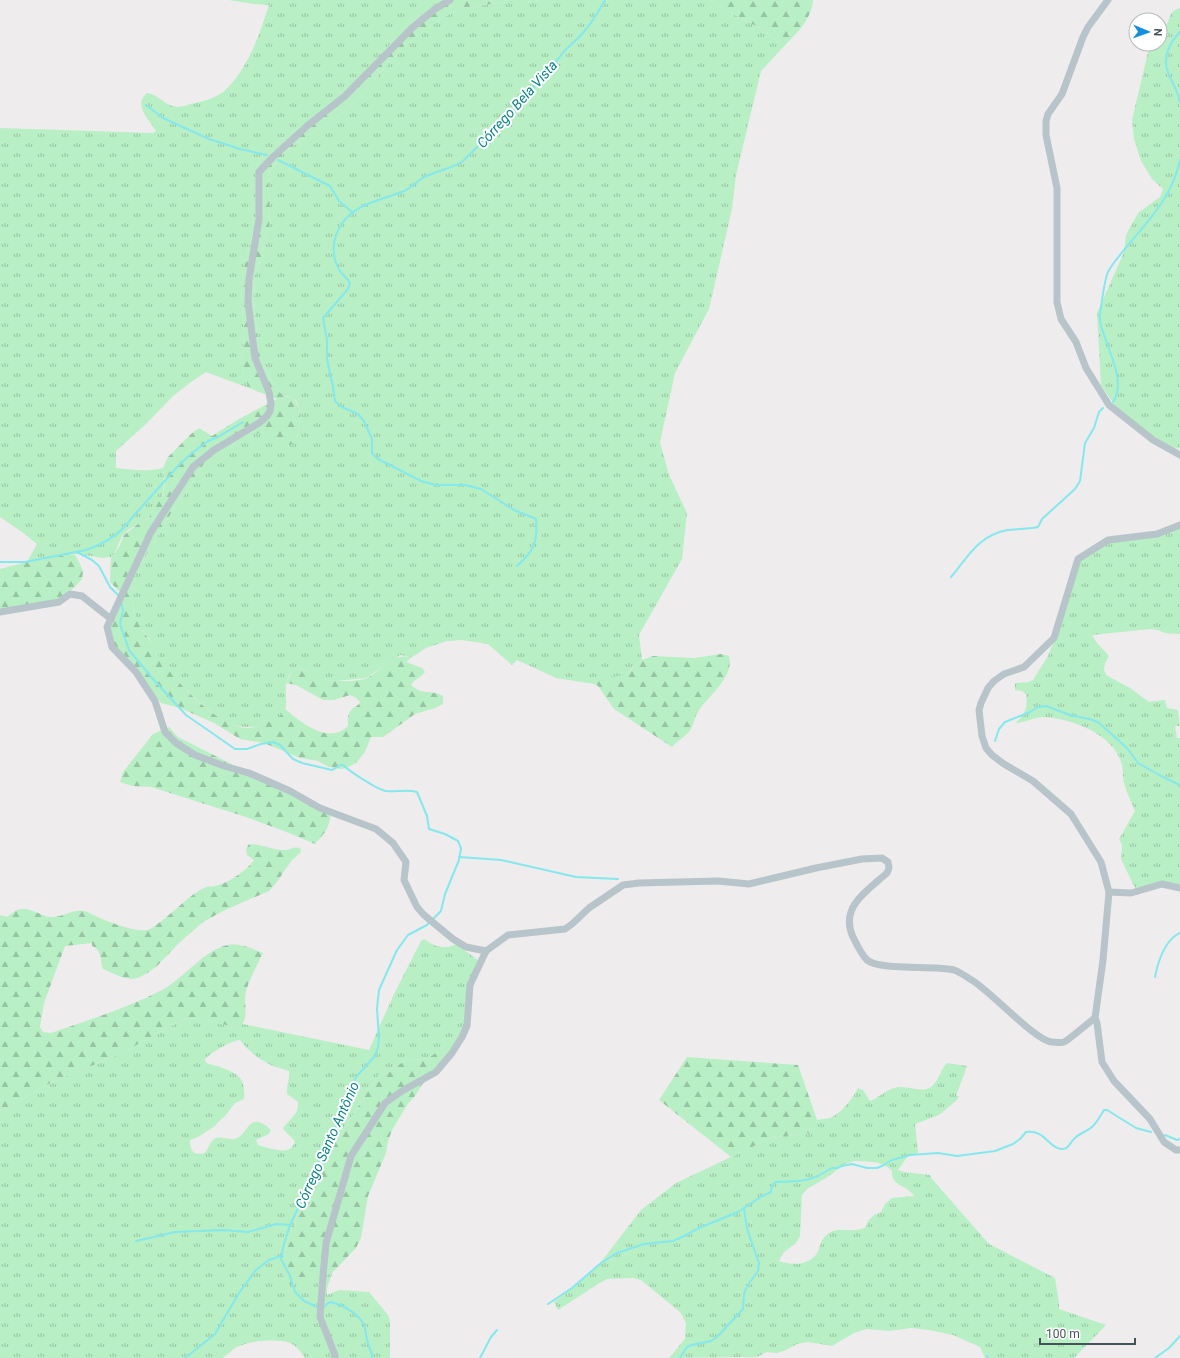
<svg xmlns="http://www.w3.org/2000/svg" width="1180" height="1358" viewBox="0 0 1180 1358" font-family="Roboto,sans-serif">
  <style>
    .grass { fill: url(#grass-tufts); fill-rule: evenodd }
    .forest { fill: url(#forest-firs) }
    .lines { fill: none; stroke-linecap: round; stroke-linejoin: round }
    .stream { stroke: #84e8ed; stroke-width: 2 }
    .street { stroke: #b7c4ca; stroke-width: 7 }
    .labels { text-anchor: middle; stroke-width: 4; stroke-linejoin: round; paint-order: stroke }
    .water-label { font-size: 14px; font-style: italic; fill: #0b838a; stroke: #fff }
  </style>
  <defs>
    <pattern id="grass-tufts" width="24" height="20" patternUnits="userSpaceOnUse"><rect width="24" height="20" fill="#b8efc5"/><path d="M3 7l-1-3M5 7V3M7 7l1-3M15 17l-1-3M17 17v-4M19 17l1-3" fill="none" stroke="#97c4a3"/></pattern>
    <pattern id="forest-firs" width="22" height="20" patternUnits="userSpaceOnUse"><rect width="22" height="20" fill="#b8efc5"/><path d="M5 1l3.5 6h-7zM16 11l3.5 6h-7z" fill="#97c4a3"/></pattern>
  </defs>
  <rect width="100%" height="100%" fill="#efeced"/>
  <!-- grass -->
  <g class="grass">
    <path d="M229 0H442L404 28 355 85 321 114 275 143 263 153 256 166V217L254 230 246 257 241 286 244 335 241 360 243 373 249 388 206 372 191 382 173 396 147 423 116 451V468C131 470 148 472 163 468 165 487 165 496 153 512 151 515 149 518 147 519 139 523 129 528 123 535 118 542 118 550 111 557L103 558 78 554 66 555 27 562 37 544 22 532 0 517V128L153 133 156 131C148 119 133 104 147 93 158 94 165 106 177 107 183 107 189 104 195 103 205 101 215 98 223 92 227 89 229 86 232 83 251 60 260 33 269 5L254 4Z"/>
    <path d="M540 0H711L725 10 760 28 779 42H788L761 71 736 175 732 209 709 309 675 373 660 442 669 475 687 513 682 559 639 635 642 660C635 666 627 674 618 677 607 679 604 677 594 684L556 678 517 660 512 665 488 644 462 640 447 641 426 648 412 657 400 655 366 678 336 681 322 679 309 672 298 668C275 679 294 707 281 716 276 719 271 719 266 721 261 722 258 727 253 727 245 727 236 727 229 723 209 714 172 678 160 659 156 652 153 645 149 638 146 634 142 630 139 626 133 616 136 612 133 603 131 598 128 593 126 589L173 510 190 487 209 455 253 431 290 444 297 439 301 412 296 400 280 393 274 385 268 373 259 356 254 300 255 280 269 226 270 208 268 176 270 170 284 153 300 141 342 114 358 99 403 47 439 20 460 8 508 2H527Z"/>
    <path d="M1180 8V449L1158 443 1123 417 1101 385 1097 313 1124 252 1126 235 1138 213 1160 197 1163 189 1152 179 1141 161 1134 139 1132 120 1150 44H1160V30C1162 28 1164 27 1166 25 1172 18 1167 12 1180 8Z"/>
    <path d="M1180 522V634L1165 633 1158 630 1151 629 1092 635 1097 643 1109 656 1105 663 1104 670 1106 675 1130 688 1149 702 1165 700 1167 708 1178 710 1180 726H1175L1177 738H1180V885L1162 883 1135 888 1121 859 1122 845 1119 839 1135 811C1132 803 1127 794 1125 786 1122 777 1124 768 1120 759 1110 733 1068 717 1042 717 1032 718 1024 723 1015 723 1025 716 1028 706 1026 694L1022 691 1015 690V683L1029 682 1033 680 1048 656 1061 624 1072 568 1097 546 1159 531Z"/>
    <path d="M424 939C435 947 444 950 456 944L483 964 476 969 467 1023 449 1053 442 1048 433 1055 422 1059 406 1061 398 1065 390 1072 379 1075 338 1137 299 1211 280 1261 288 1284H305L319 1275H327L333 1271 327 1288V1295L339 1290 369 1292 388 1315 390 1321V1358H305C301 1352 297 1346 290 1343 276 1338 247 1341 235 1348 231 1351 227 1355 223 1358H0V1111L50 1083 120 1054 186 1018 203 1019 234 1027 243 1024 369 1050 394 994 421 941ZM240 1040C248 1051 260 1060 273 1066 278 1068 284 1069 289 1071 290 1079 286 1086 287 1094L298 1102C299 1115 290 1118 283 1128 286 1134 291 1135 295 1142 295 1142 292 1147 292 1147 285 1155 266 1147 258 1145L256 1140 269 1134 271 1130C247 1108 249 1137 234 1139 231 1140 227 1138 224 1138 211 1135 211 1144 205 1153 193 1156 190 1151 190 1140L198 1137 215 1126 218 1122 225 1116 235 1103 244 1099C245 1092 244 1080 237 1075 231 1070 214 1065 206 1063L205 1059C212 1052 230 1041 240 1040Z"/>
    <path d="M947 1063 967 1066 956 1096H959L957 1100 939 1115 915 1124 918 1153 907 1157 898 1170 904 1172 930 1175 932 1179 989 1244 1055 1278 1059 1303V1309L1106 1325 1074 1358H985L980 1347 953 1335 929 1330 911 1328 889 1331 867 1329 854 1333 832 1346 808 1342 797 1344 786 1350 777 1353 767 1352 757 1357 669 1358 685 1339 686 1323 681 1313 641 1280 633 1278 607 1279 598 1284 558 1310 554 1302 586 1277 601 1262 641 1210 676 1183 771 1138 809 1133 817 1120C821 1119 826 1119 830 1118 841 1114 853 1098 858 1088L863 1090 870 1101C878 1098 886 1090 894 1088 907 1084 921 1094 931 1087 939 1081 940 1070 947 1063ZM854 1161C867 1162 882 1160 892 1171 891 1187 907 1184 914 1196L892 1198 885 1204 881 1212 874 1215 868 1221 866 1227C853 1234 841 1226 829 1233 819 1239 821 1249 815 1256 805 1266 791 1265 779 1261L783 1253 796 1243 800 1236 802 1195 807 1189 826 1178 845 1164Z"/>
  </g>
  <!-- forest -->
  <g class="forest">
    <path d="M442 0H540L527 2H508L460 8 439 20 403 47 358 99 342 114 300 141 284 153 270 170 268 176 270 208 269 226 255 280 254 300 259 356 268 373 274 385 280 393 295 400 301 412 297 439 290 445 253 431 209 455 190 487 173 510 126 589C136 599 132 613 139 625 143 632 149 638 153 645 156 650 158 656 162 661 177 683 226 736 255 727 258 726 261 723 263 722 273 717 279 721 285 709 302 723 328 745 348 726 348 720 347 713 352 709 356 706 357 707 360 702L356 698 350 695 334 700H323L296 685 286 683 292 671 298 668C302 670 306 671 310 672 315 674 319 678 324 679 333 682 358 682 367 678 387 668 384 654 412 657L406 662 422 668 425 672C421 678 414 679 411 685 422 696 431 689 443 696V704L435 708 415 714 383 737H371L365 752 356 763 346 768 341 769 329 767 318 761 300 758 264 743 240 739 214 723 180 708 161 703 151 690 107 643V631L123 595 110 582 111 557 119 547 124 535 143 520 148 519 163 495 165 482 163 468 168 457 191 434 199 428 212 436 239 419 277 399 249 388 243 373 241 360 244 335 241 286 246 257 254 230 256 217V166L263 153 275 143 321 114 355 85 404 28Z"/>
    <path d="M711 0H813C812 17 800 30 788 42H779L760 28 725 10Z"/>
    <polygon points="66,555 75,555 80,564 83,572 82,579 75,587 55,602 0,609 0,569 27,562"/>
    <path d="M721 654 729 656C735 677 707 697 697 713 694 719 693 728 688 733 683 738 677 741 672 747L614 709 598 686 594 684 599 680 609 677 619 676 630 671 642 660 653 656 695 658Z"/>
    <path d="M169 727 178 737 255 776 331 810C330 827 326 832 315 844L284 831 243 816 151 787 132 786 120 782 123 772 153 734Z"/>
    <path d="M249 844C261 844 272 850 284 850 291 850 293 846 300 848L301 852 291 861 277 882 269 891 225 910 203 922 179 943 157 966 149 972 138 978 131 979 121 977 103 969C100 960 102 950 92 946V943L65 946 44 1003 40 1027 43 1032 51 1033C89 1020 127 1008 162 990 183 979 205 949 228 945 240 943 253 949 263 953 257 965 250 978 246 991 243 1002 249 1015 242 1025L234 1027 203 1019 186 1018 120 1054 50 1083 0 1111V915L7 917C12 914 15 909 22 909 32 908 41 916 51 917 62 918 72 909 83 911 90 912 94 916 100 918 111 923 135 932 147 930 152 929 156 925 160 922 174 912 190 894 206 887 209 886 214 887 218 885 230 882 247 870 254 860L247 855 246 849Z"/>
    <polygon points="442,1048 447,1049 449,1053 421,1086 415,1096 407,1105 392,1130 388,1141 386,1153 368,1196 361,1238 356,1248 334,1271 327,1275 319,1275 305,1284 288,1284 284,1279 280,1261 299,1211 338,1137 379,1075 390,1072 398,1065 406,1061 422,1059 433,1055"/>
    <polygon points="687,1057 798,1065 817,1120 809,1133 771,1138 731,1157 659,1100"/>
  </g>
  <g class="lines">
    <!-- stream -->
    <g class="stream">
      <path d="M1180 32C1170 42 1162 58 1168 72 1172 83 1178 91 1180 102"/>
      <polyline points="146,105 163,118 209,139 240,149 267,155"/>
      <polyline points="278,160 330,186 339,201 353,213"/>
      <path d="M1113 402C1128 380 1104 344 1100 321 1099 316 1105 278 1108 272 1109 270 1111 267 1113 264 1138 230 1171 204 1180 160"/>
      <polyline points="77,552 92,560 99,566 110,587 119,596"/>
      <path d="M0 562H25L86 550C100 545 117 536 127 524 131 519 134 515 139 510L178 466 192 453 208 441 218 437 243 422"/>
      <path d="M517 566C534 551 538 542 536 519L514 510 481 489 465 485H436L421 481 378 459 372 453V439L364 421 358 414 342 407 335 401 333 387 327 359V340L323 318 348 289 350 283C347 278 343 275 340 271 331 257 332 239 341 225 355 203 382 200 404 191 411 188 415 183 421 179 434 171 450 170 463 161 467 157 472 152 476 148 508 120 535 87 562 54 567 47 575 42 581 35 591 25 598 12 605 0"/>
      <path d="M951 577C968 557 978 536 1007 530 1017 529 1027 529 1038 527L1042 519 1075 489 1080 481 1085 443 1094 428 1099 412 1103 408"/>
      <path d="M121 602 123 610 120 624 129 650 153 679 186 715 235 749H247L261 744 273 742 280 745 293 759 302 763 332 770 341 765H343C349 771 378 790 386 791 397 792 407 789 417 792L427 816 429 829 445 834 458 841 461 848 459 860 445 894 441 911 427 925 408 935 397 950 383 981 379 990 378 999 377 1009 379 1038 378 1047 375 1056 356 1077 338 1122 313 1174 306 1192 290 1225 284 1244 281 1259 290 1276 295 1292 304 1301 319 1308"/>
      <polyline points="995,741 999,729 1005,722 1030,712 1038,707 1046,706 1070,715 1089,719 1098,722 1127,748 1138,763 1161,776 1180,785"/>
      <polyline points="459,857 501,860 576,877 618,879"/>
      <path d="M1155 977C1158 962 1165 940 1180 933"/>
      <polyline points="1165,1135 1177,1140 1180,1139"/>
      <polyline points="136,1241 175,1232 223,1230 248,1232 276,1224 290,1225"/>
      <path d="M548 1304 572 1288 601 1263 617 1253 644 1244 673 1241 682 1237 699 1228 738 1212 762 1196 771 1192 772 1186 776 1182 800 1181 809 1179 818 1176 832 1168H837L842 1166 852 1164 867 1168H877L884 1165 892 1160 910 1155 938 1153 957 1156 995 1151 1013 1144 1020 1139 1026 1132C1044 1129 1049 1148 1061 1149 1069 1150 1070 1142 1075 1138 1080 1133 1088 1131 1093 1126 1097 1122 1101 1115 1104 1110H1107L1136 1128 1151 1132"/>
      <path d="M324 1307 328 1303 331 1302C343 1305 358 1313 364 1325 366 1330 366 1338 368 1343 369 1349 373 1352 372 1358"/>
      <polyline points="987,1356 988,1358"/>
      <polyline points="185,1358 215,1334 239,1293 256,1270 269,1260 281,1256"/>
      <polyline points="480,1358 491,1337 497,1330"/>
      <polyline points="680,1358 687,1347 692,1345 711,1341 717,1337 743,1309 744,1294 747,1286 758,1271 759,1263 747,1229 744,1208"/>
      <polyline points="1155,1358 1169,1348 1180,1336"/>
    </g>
    <!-- street -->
    <g class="street">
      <polyline points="450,0 435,9 412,28 345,96 307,126 273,157 259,172 259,219 249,279 248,302 255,358 269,392 271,404 270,411 267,416 259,423 214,450 193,467 151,532 107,627 112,647 136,672 155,701 165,732 176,743 195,755 224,766 249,773 290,791 320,808 376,829 393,843 406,862 404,880 417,907 424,915 453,939 466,947 486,951"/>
      <polyline points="1108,0 1088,27 1083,37 1062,94 1048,114 1046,121 1046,135 1057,188 1057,302 1061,319 1076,342 1086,368 1109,405 1153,440 1180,455"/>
      <polyline points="1180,525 1157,534 1108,540 1078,559 1054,638 1024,667 1004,674 994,681 988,688 981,703 979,710 982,736 986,748 992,755 1004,764 1033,781 1071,814 1101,862 1109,892 1103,960 1095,1018 1097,1023 1102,1062 1114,1081 1150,1119 1164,1142 1176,1150 1180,1150"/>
      <polyline points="0,612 59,602 70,594 82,596 111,619"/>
      <polyline points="1109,892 1131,893 1162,884 1180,888"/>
      <path d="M335 1358V1355L320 1317 323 1276 326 1243 351 1156 385 1103 402 1091 436 1072 452 1053 462 1037 467 1026 470 985 486 951 508 935 565 929 572 924 589 908 623 885 639 883 718 881 749 884 816 868 862 859 882 858 888 862 889 868 887 873C868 890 839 907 853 937 857 945 861 954 867 960 880 971 934 965 954 970 960 972 965 976 970 979 990 990 1035 1041 1052 1042 1055 1042 1061 1043 1064 1042 1069 1040 1089 1022 1095 1018"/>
    </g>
  </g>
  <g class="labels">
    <!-- water labels -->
    <g class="water-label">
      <text transform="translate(517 104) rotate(-48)" y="5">Córrego Bela Vista</text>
      <text transform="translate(327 1145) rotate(-66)" y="5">Córrego Santo Antônio</text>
    </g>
  </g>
  <!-- north arrow -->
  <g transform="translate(1148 32) rotate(92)"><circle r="19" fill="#ffffff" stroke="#b4babd"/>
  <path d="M0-3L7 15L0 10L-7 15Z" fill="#158ee0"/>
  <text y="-6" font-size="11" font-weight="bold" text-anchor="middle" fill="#44535a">N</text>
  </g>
  <!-- scale -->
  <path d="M1040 1338v6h95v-6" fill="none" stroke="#44535a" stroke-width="2"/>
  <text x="1046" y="1338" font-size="12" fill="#44535a" stroke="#ffffff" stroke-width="3" paint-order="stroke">100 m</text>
</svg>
